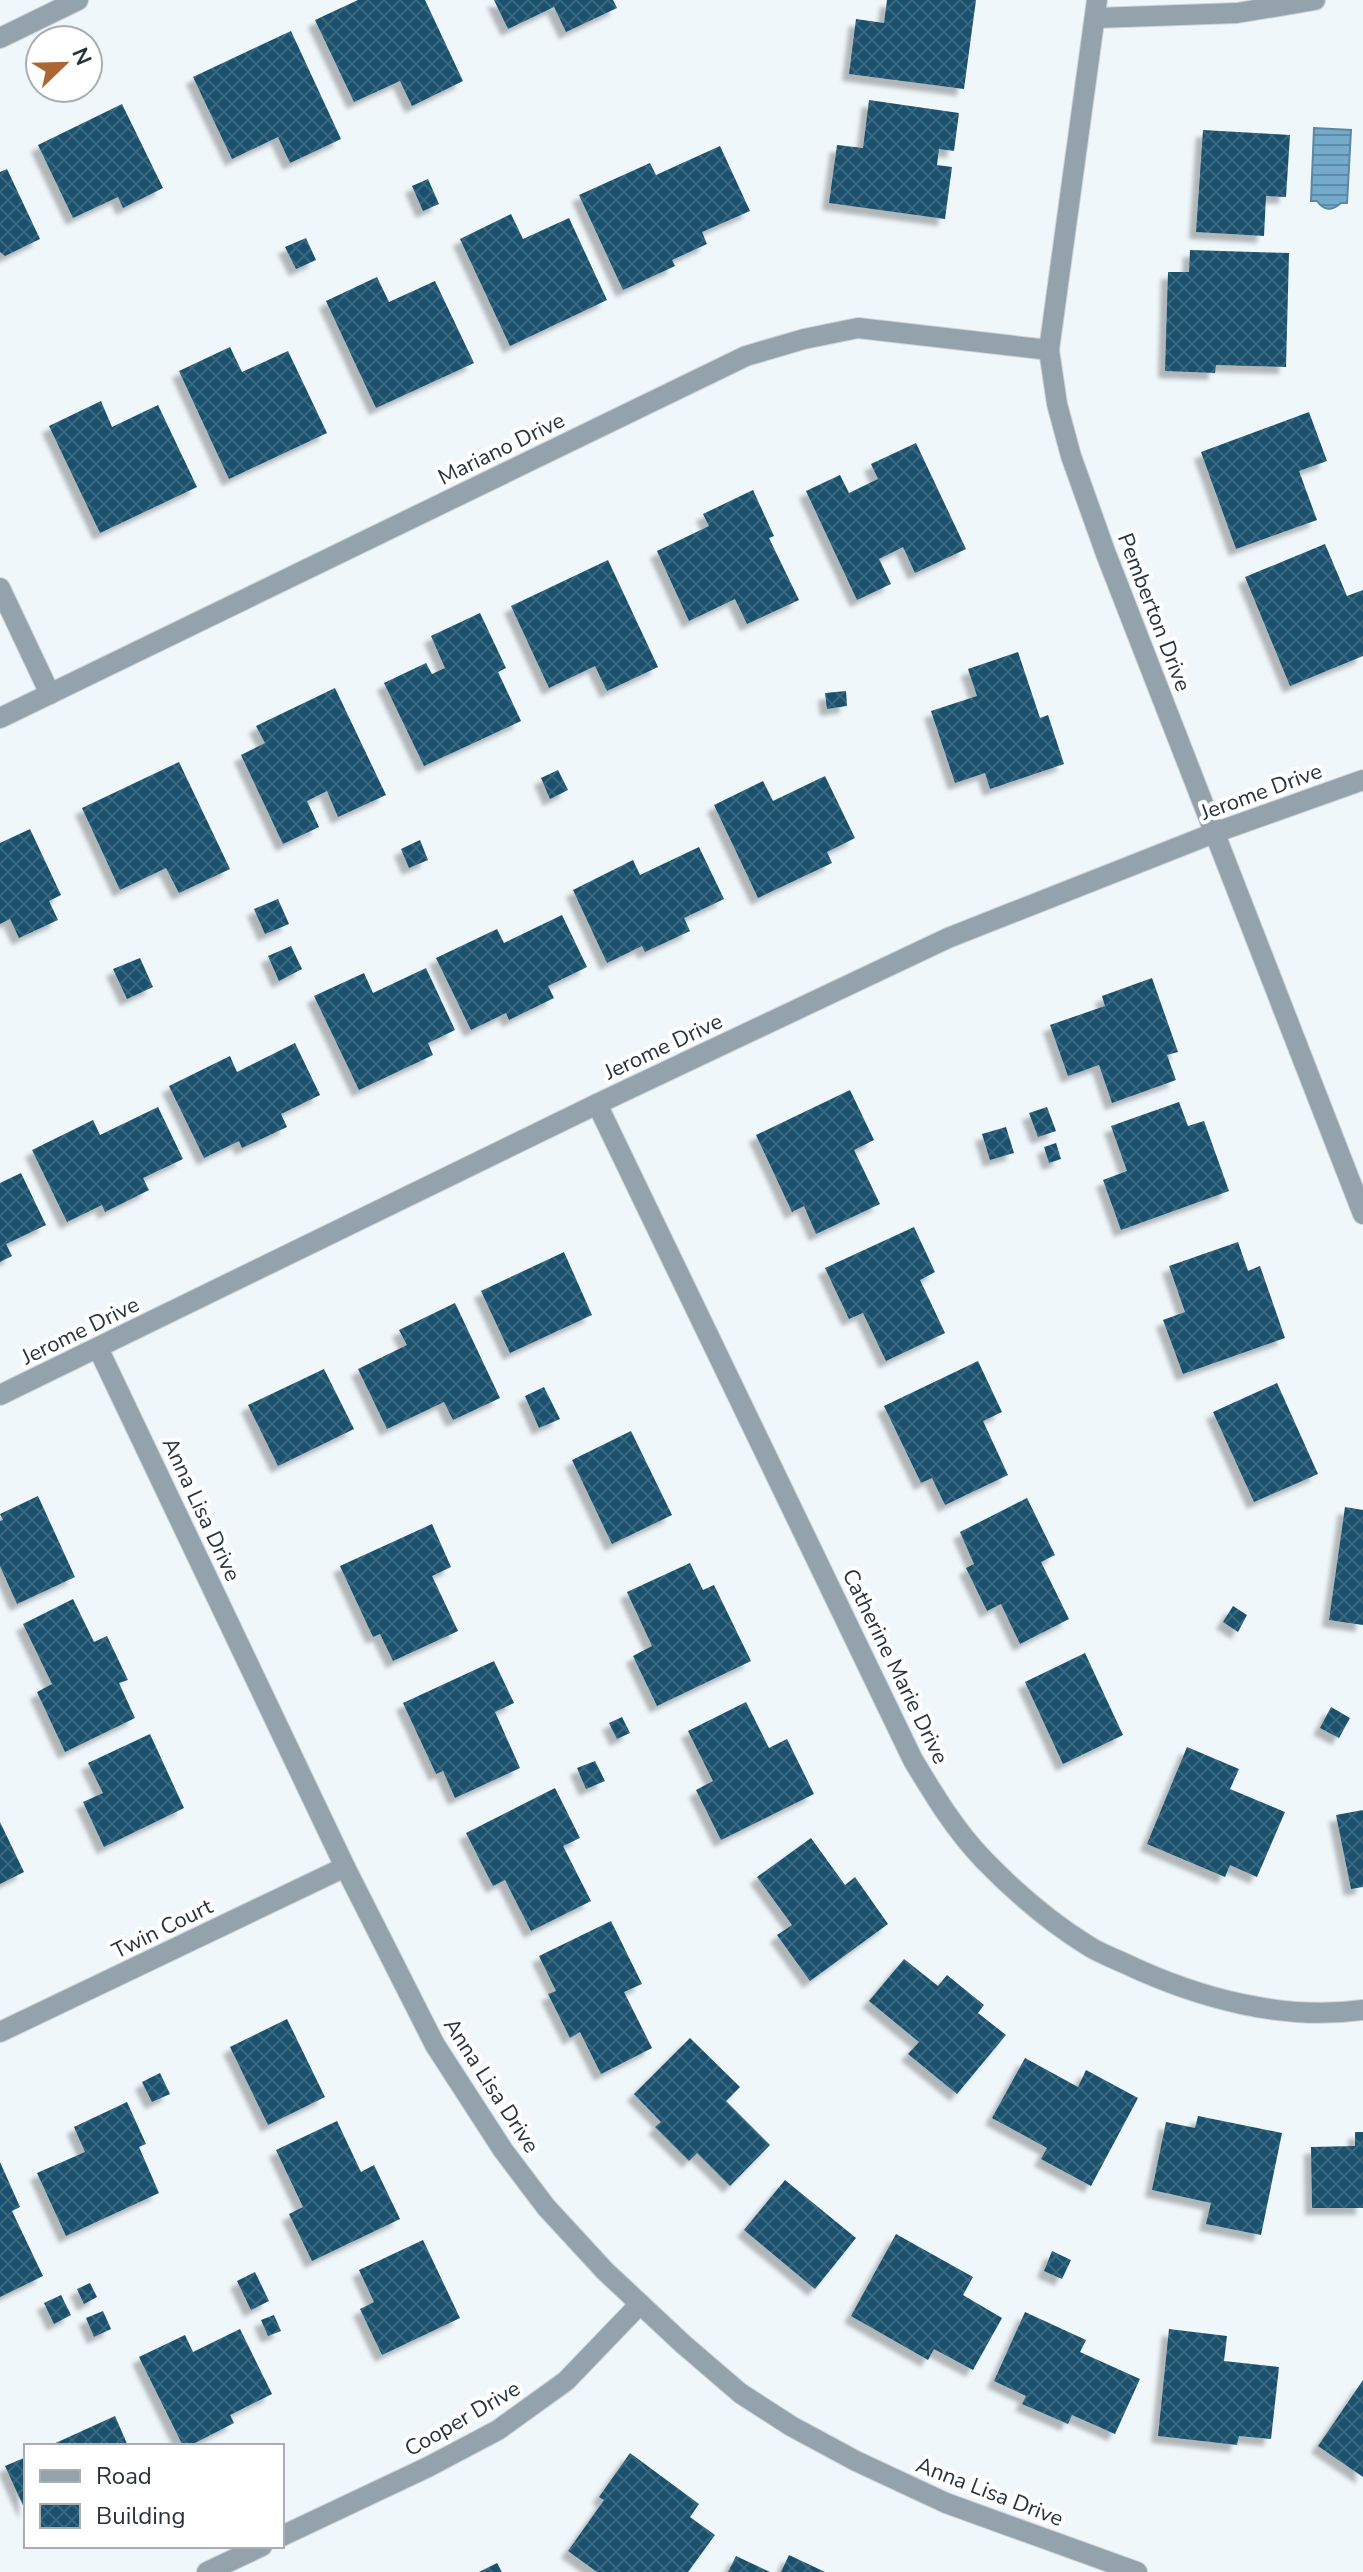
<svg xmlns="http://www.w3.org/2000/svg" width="1363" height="2572" viewBox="0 0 1363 2572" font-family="'Nunito Sans',sans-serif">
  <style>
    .water { fill: url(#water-rules); stroke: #5d87a0; stroke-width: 2 }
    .building { fill: url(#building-cross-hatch); filter: url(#shadow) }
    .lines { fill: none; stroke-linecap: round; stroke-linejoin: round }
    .minor-casing { stroke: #ccd4d9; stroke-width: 22 }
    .minor { stroke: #94a2ac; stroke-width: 20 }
    .labels { text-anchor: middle; stroke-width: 8; stroke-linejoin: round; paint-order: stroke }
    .street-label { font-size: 22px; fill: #26343c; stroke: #fff }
  </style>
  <defs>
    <pattern id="water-rules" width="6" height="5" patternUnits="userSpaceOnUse" patternTransform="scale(2)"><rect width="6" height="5" fill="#74aacb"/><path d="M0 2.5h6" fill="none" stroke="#5f8ba6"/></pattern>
    <pattern id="building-cross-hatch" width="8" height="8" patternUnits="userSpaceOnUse" patternTransform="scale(2)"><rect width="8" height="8" fill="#1a516e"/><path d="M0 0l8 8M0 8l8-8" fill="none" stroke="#3b687f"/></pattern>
    <filter id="shadow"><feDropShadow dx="-7" dy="7" stdDeviation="2" flood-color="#0004"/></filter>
  </defs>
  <rect width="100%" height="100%" fill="#f0f7fb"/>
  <!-- water -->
  <path class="water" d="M1314 128 1351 130 1347 203H1341C1332 211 1324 211 1317 201H1311Z"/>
  <!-- building -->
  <g class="building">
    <polygon points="358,0 425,0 463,81 412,106 400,81 354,102 315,20"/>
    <polygon points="494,0 613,0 617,8 566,32 554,7 508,29"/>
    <polygon points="887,0 976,0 964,89 849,74 856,19 884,23"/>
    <polygon points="291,31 341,139 290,163 278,137 232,159 193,77"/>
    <polygon points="869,100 959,113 954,151 939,149 937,165 952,167 945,219 829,203 837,145 863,148"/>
    <polygon points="122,104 163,188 123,208 118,197 73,218 38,145"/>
    <polygon points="1203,130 1290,135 1286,197 1266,196 1264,236 1196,232"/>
    <polygon points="720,146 750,211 702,232 707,244 672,260 675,266 623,290 579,195 650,163 656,175"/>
    <polygon points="7,169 40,239 5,256 0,252 0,172"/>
    <polygon points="428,179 439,204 423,211 412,186"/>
    <polygon points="511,214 523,239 569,218 607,300 510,346 460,239"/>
    <polygon points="306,238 316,260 296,269 285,247"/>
    <polygon points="1190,250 1289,253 1286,367 1216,365 1215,373 1165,371 1168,272 1189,272"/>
    <polygon points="377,277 389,302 435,281 474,363 376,408 326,301"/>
    <polygon points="230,347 242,372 288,351 327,433 229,479 179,371"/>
    <polygon points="101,401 112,427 158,405 197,487 100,533 49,426"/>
    <polygon points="1309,412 1327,461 1299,471 1317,520 1236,549 1201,452"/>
    <polygon points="916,443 966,549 915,573 903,547 879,559 891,584 857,600 806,491 840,475 849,493 878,479 871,464"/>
    <polygon points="753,490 774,536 769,538 799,600 747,624 735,599 689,621 657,551 709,526 703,514"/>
    <polygon points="1325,544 1347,596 1363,590 1363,656 1290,686 1245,577"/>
    <polygon points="608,560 658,667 607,691 595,666 549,688 511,606"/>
    <polygon points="480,613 506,668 498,672 521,721 424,766 384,683 426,663 432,674 445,668 431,636"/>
    <polygon points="1018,652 1040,718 1048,715 1064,764 990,789 985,773 955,783 931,711 977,696 968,669"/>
    <polygon points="335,688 386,795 338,817 327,791 307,801 319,827 283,844 241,755 265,743 256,726"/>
    <polygon points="846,691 847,706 827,709 825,693"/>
    <polygon points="179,762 230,869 179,893 166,868 120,890 82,808"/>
    <polygon points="558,770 568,790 550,799 541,778"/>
    <polygon points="825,776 855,838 827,852 832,863 758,898 714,805 763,781 773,801"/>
    <polygon points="30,829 61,895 49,901 58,920 19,938 10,919 0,924 0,843"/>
    <polygon points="420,840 428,860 409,868 401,849"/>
    <polygon points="699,847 724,899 684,918 690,931 645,952 642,946 607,963 573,890 633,860 640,875"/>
    <polygon points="278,899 289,924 265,934 254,909"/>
    <polygon points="562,915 587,967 548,986 554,998 509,1020 506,1013 471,1030 436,958 497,929 504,943"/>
    <polygon points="291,946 302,969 279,981 268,956"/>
    <polygon points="140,958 153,987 127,999 113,969"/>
    <polygon points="426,968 455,1030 428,1043 433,1055 359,1090 314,996 364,973 373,993"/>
    <polygon points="1152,978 1178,1052 1167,1055 1176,1080 1112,1103 1099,1065 1068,1076 1050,1025 1105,1006 1102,996"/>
    <polygon points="295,1043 320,1095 281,1114 287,1127 242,1148 239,1141 204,1158 169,1086 230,1056 237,1072"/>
    <polygon points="850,1090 874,1140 854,1150 880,1204 816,1234 804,1206 792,1212 756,1135"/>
    <polygon points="1179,1102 1188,1126 1204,1121 1229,1191 1121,1230 1103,1180 1127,1171 1111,1126"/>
    <polygon points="158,1107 183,1159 143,1178 149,1190 105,1212 102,1205 67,1222 32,1150 93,1120 100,1135"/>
    <polygon points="1047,1107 1056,1131 1038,1137 1029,1113"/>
    <polygon points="1006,1127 1014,1153 990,1160 982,1134"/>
    <polygon points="1056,1143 1061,1159 1049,1163 1044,1147"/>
    <polygon points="21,1173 46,1225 6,1244 12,1256 0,1262 0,1183"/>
    <polygon points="914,1227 935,1272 920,1280 945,1333 886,1361 863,1313 849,1319 825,1268"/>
    <polygon points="1238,1242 1248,1271 1260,1266 1285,1338 1183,1374 1163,1320 1185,1312 1169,1266"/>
    <polygon points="564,1252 592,1315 510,1353 481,1291"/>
    <polygon points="455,1303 500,1398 453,1420 444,1402 387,1429 358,1369 407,1345 399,1330"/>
    <polygon points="978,1361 1002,1412 983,1421 1008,1475 945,1505 932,1478 921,1483 884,1406"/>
    <polygon points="324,1369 354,1429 278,1466 248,1405"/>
    <polygon points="1277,1383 1318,1474 1254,1502 1213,1412"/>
    <polygon points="544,1387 560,1419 539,1428 525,1396"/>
    <polygon points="631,1431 672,1515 612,1544 572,1460"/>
    <polygon points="38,1496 75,1577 17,1604 0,1566 0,1521 3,1520 0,1514"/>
    <polygon points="1027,1498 1055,1555 1041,1562 1069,1619 1020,1644 1001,1604 987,1611 966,1568 974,1564 960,1532"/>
    <polygon points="1345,1507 1363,1510 1363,1625 1329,1620"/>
    <polygon points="432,1524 451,1567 432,1576 458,1631 393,1661 380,1634 373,1637 340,1566"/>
    <polygon points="690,1563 703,1590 714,1585 751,1661 657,1706 633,1656 652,1646 627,1592"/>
    <polygon points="73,1599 94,1642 107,1636 128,1680 119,1683 135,1718 65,1752 37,1692 52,1684 23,1624"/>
    <polygon points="1233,1606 1247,1615 1238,1632 1223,1622"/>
    <polygon points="1085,1653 1123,1735 1063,1764 1025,1682"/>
    <polygon points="494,1661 514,1703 495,1712 520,1768 455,1798 443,1771 436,1774 403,1703"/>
    <polygon points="746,1702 769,1748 787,1739 814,1794 721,1840 696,1790 713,1781 688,1731"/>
    <polygon points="1331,1707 1350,1718 1339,1738 1320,1728"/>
    <polygon points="622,1717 630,1733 617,1739 609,1723"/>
    <polygon points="150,1734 184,1808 104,1847 83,1802 103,1793 88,1763"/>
    <polygon points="1187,1747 1239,1769 1230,1789 1285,1812 1257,1877 1230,1865 1225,1877 1147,1844"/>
    <polygon points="595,1761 605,1781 586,1789 577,1768"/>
    <polygon points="555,1788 580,1838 563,1846 591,1901 531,1931 505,1880 493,1886 466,1833"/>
    <polygon points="1363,1810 1363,1887 1351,1889 1336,1815"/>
    <polygon points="0,1822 24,1872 0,1884"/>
    <polygon points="811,1838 845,1885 855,1877 888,1924 810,1981 777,1935 792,1925 757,1877"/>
    <polygon points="611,1921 642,1984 624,1992 652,2048 601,2074 580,2032 570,2038 548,1994 556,1991 539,1956"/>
    <polygon points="904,1959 938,1986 947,1975 984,2005 978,2013 1006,2035 957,2094 908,2054 919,2042 869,2001"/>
    <polygon points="287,2019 325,2097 268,2125 230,2047"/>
    <polygon points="690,2038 740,2087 726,2101 770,2145 730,2186 697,2153 689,2161 655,2127 661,2122 634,2094"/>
    <polygon points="1025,2058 1078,2087 1086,2070 1138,2098 1091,2186 1041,2159 1047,2148 992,2118"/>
    <polygon points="160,2073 170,2094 152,2102 142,2082"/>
    <polygon points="127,2102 146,2144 139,2147 159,2193 66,2236 37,2173 85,2152 74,2127"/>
    <polygon points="1198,2116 1282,2133 1261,2235 1206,2224 1211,2203 1152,2190 1166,2122 1195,2128"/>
    <polygon points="337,2121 361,2172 374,2165 400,2219 312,2261 289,2214 303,2207 276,2150"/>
    <polygon points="1355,2132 1363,2132 1363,2208 1312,2208 1311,2147 1355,2146"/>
    <polygon points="0,2162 20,2207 12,2211 43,2276 0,2297"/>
    <polygon points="785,2180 856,2238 815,2289 744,2230"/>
    <polygon points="896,2234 973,2277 963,2295 1002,2318 973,2370 934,2349 928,2360 851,2316"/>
    <polygon points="423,2240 460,2318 382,2355 360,2309 374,2302 359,2270"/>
    <polygon points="1052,2251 1071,2260 1062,2279 1044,2271"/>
    <polygon points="255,2272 269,2301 251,2310 237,2281"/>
    <polygon points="90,2283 97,2297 84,2304 77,2289"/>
    <polygon points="61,2295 71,2315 54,2324 44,2303"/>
    <polygon points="103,2311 111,2329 94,2337 86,2318"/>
    <polygon points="1025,2312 1086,2340 1080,2352 1140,2379 1115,2434 1072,2415 1068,2424 1022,2404 1026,2396 994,2381"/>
    <polygon points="274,2315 281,2331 268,2336 261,2320"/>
    <polygon points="240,2329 272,2394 230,2415 234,2423 189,2446 183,2446 139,2357 185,2335 193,2352"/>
    <polygon points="1169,2329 1227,2336 1224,2361 1279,2367 1271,2439 1239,2436 1237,2445 1158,2436"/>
    <polygon points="1363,2380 1363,2477 1318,2446"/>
    <polygon points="115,2416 128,2446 49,2446"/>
    <polygon points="630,2453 699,2504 690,2517 715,2535 688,2572 597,2572 568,2551 604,2500 599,2497"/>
    <polygon points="26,2457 26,2512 5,2466"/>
    <polygon points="789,2555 825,2572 781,2572"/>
    <polygon points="736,2556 770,2572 728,2572"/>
    <polygon points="497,2563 502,2572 479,2572"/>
  </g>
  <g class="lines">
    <defs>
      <g id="minor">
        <polyline points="1097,0 1049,350 1057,404 1071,456 1106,554 1363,1214"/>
        <polyline points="1096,18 1237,13 1315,0"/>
        <polyline points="0,38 78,0"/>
        <polyline points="0,588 50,694"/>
        <polyline points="0,718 746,356 804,339 858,328 1049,350"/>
        <path d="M597 1104 913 1760C934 1795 955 1830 984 1860 1014 1891 1050 1922 1087 1945 1099 1953 1113 1958 1126 1964 1198 1998 1282 2021 1363 2010"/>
        <polyline points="98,1348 345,1867 435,2045 503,2150 546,2207 605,2271 683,2344 740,2393 791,2426 856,2461 946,2503 1137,2572"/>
        <polyline points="0,1395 597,1104 948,938 1214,833 1363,780"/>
        <polyline points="0,2032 345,1867"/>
        <polyline points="282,2536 428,2467 498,2430 566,2381 640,2304"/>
        <polyline points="207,2572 262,2546"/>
      </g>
    </defs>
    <!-- minor casing -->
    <use href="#minor" class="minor-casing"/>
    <!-- minor -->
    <use href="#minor" class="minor"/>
  </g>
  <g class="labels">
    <!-- street labels -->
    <g class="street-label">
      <text transform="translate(501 448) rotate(-26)" y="8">Mariano Drive</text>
      <text transform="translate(1155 612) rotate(69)" y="8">Pemberton Drive</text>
      <text transform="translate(1261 791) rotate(-20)" y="8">Jerome Drive</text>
      <text transform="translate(663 1046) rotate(-25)" y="8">Jerome Drive</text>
      <text transform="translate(80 1330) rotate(-26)" y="8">Jerome Drive</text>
      <text transform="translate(202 1509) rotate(65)" y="8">Anna Lisa Drive</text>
      <text transform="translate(896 1666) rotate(64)" y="8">Catherine Marie Drive</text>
      <text transform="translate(162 1928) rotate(-26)" y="8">Twin Court</text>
      <text transform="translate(492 2085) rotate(57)" y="8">Anna Lisa Drive</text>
      <text transform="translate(462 2418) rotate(-30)" y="8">Cooper Drive</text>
      <text transform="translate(990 2491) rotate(21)" y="8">Anna Lisa Drive</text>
    </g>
  </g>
  <!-- legend -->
  <rect x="24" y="2444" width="260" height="104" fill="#ffffff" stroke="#a8aeb1" stroke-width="2"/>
  <rect x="40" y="2470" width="40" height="12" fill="#94a2ac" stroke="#a8aeb1" stroke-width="2"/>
  <text x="96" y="2484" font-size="24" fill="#26343c">Road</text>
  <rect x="40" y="2504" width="40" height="24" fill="url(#building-cross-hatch)" stroke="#a8aeb1" stroke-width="2"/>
  <text x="96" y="2524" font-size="24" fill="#26343c">Building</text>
  <!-- north arrow -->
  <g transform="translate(64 64) rotate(67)"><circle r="38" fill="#ffffff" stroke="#a8aeb1" stroke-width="2"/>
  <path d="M0-6L14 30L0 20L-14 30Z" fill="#aa6734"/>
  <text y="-12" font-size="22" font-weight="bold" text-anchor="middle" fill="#26343c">N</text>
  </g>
</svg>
